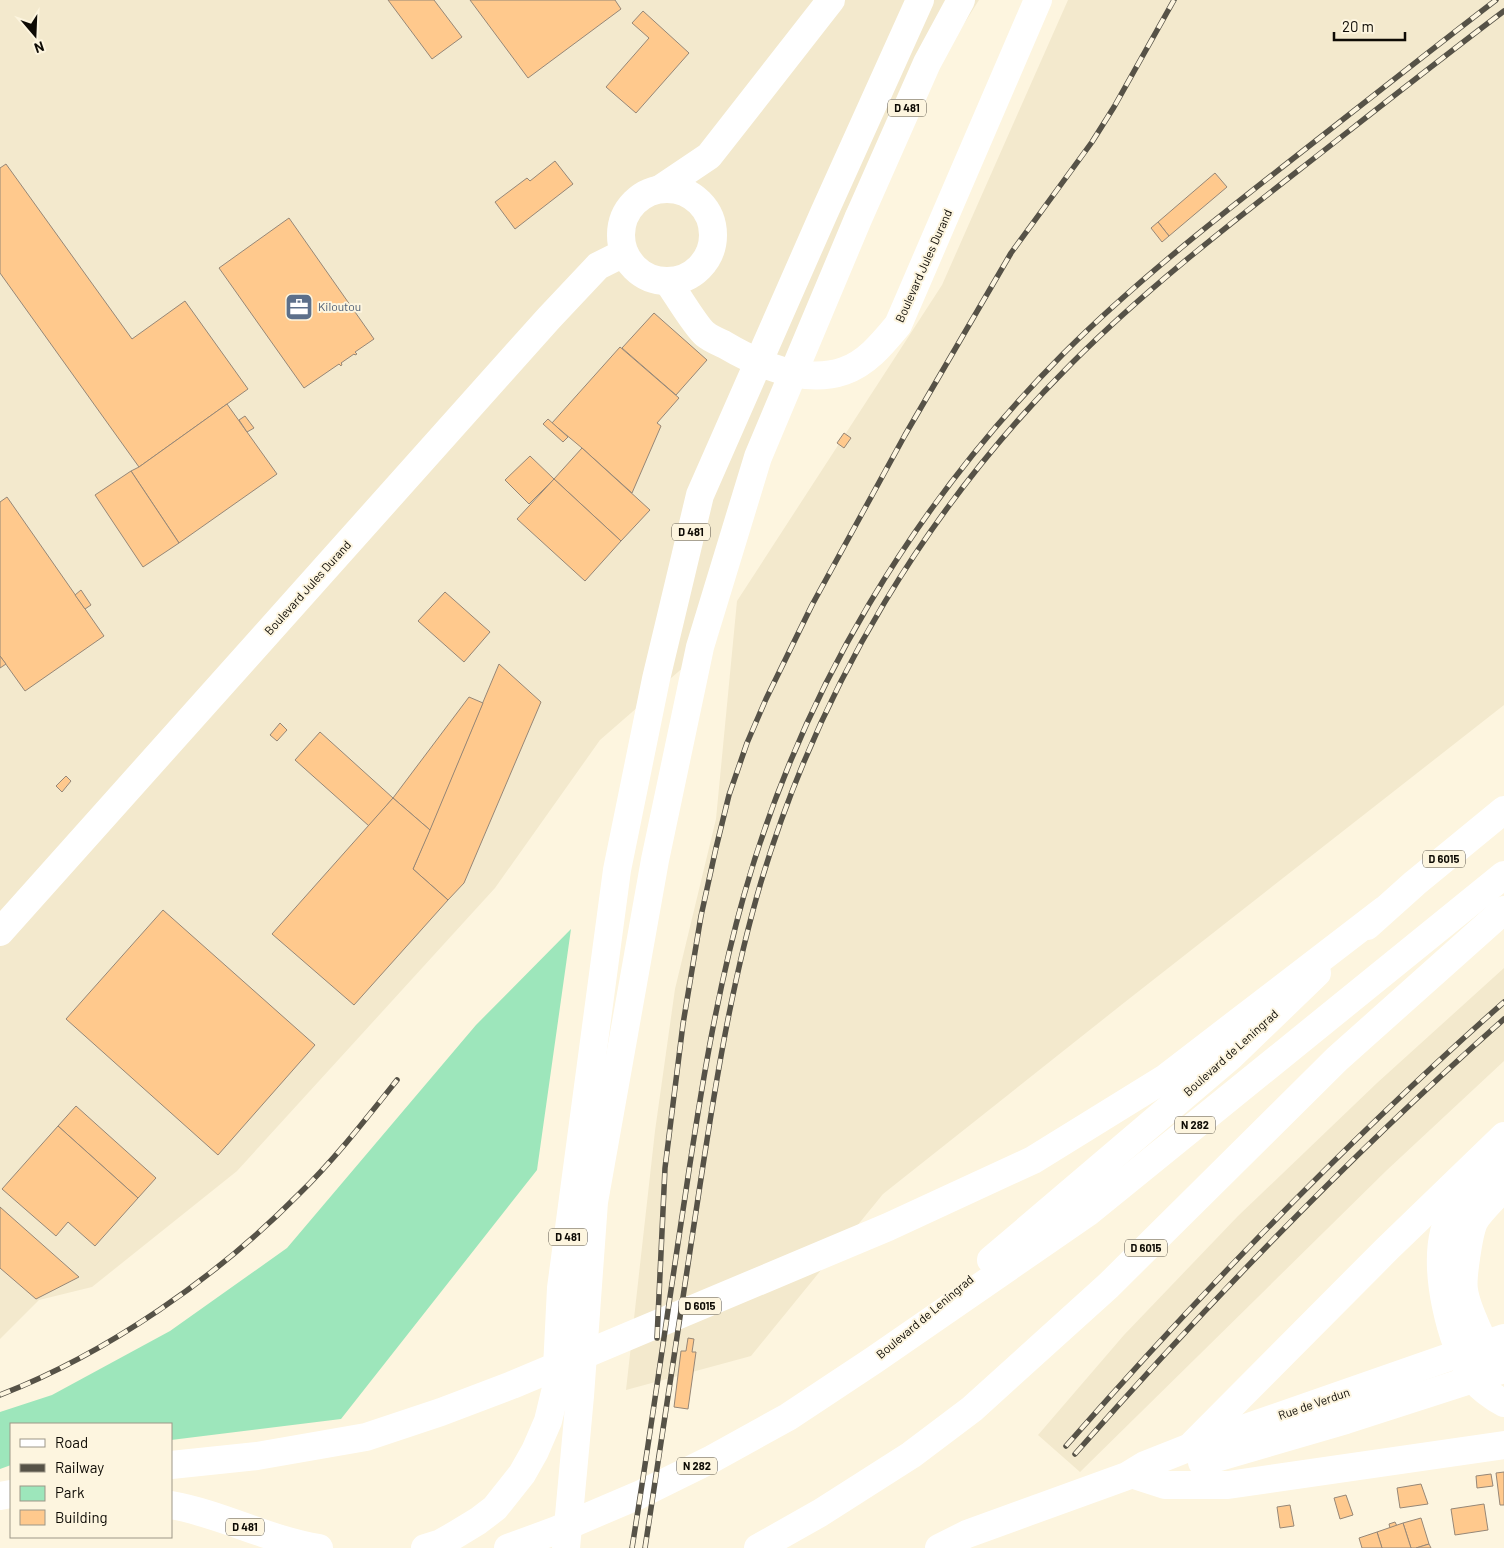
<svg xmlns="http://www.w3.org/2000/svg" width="1504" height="1548" viewBox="0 0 1504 1548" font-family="Barlow,sans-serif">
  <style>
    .built { fill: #f3e9cd }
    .green { fill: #9de6bb }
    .building { fill: #ffc98d; stroke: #968777 }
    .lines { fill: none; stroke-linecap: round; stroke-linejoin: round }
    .tertiary { stroke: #fff; stroke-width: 28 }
    .secondary { stroke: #fff; stroke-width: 28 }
    .primary { stroke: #fff; stroke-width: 28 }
    .trunk { stroke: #fff; stroke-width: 28 }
    .rail-casing { stroke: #565247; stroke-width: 5.5 }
    .rail { stroke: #fdf5df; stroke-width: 4; stroke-dasharray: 11; stroke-linecap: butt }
    .labels { text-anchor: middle; stroke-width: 4; stroke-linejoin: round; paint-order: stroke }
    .shield { fill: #fdf5df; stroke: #565146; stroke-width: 1 }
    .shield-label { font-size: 11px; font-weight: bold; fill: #0e0b05 }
    .street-label { font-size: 12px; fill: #0e0b05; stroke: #fdf5df }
    .service-label { font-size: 12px; fill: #4e5e75; stroke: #fdf5df; text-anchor: start }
  </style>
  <rect width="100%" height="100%" fill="#fdf5df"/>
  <!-- built -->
  <g class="built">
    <polygon points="0,0 979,0 846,211 751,521 717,638 600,740 495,888 237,1171 92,1287 39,1300 0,1339"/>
    <polygon points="1068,0 1504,0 1504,705 1125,1002 883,1194 751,1356 626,1390 655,1131 675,989 716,819 737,601 942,285"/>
    <polygon points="1504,968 1504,1061 1387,1170 1080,1472 1038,1435 1124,1335 1238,1216 1377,1083"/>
  </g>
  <!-- green -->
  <polygon class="green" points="571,929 537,1170 341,1419 171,1440 171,1424 11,1424 11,1465 0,1469 0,1412 52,1395 170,1331 287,1248 476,1025"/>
  <!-- building -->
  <g class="building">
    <polygon points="388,0 434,0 462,37 432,59"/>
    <polygon points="470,0 615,0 621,9 528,78"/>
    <polygon points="643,11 689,53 636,113 606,87 649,38 632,23"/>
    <polygon points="555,161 573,184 515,229 495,202 527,178 530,181"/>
    <polygon points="6,164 132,339 185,301 248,389 139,467 0,273 0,168"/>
    <polygon points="1215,173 1227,187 1169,236 1158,222"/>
    <polygon points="289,218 374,339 355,352 357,354 355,355 354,354 341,363 342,364 341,366 339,364 304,388 219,268"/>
    <polygon points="1158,222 1169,236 1162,242 1151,228"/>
    <polygon points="654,313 707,360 676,395 622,348"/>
    <polygon points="620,347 679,398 657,423 661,426 632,493 582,448 552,423"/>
    <polygon points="227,404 277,474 179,543 131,471 139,467"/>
    <polygon points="245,416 254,428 247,432 239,420"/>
    <polygon points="548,419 568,437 563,442 543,424"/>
    <polygon points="844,433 851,438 844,448 837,443"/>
    <polygon points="582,448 650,510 621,541 554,479"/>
    <polygon points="530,456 554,479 529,504 505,480"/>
    <polygon points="131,471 179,543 143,567 95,495"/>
    <polygon points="554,479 621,541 585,581 517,519"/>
    <polygon points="7,497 104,636 25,691 0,656 0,502"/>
    <polygon points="81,590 91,605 85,609 75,595"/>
    <polygon points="445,592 490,632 464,662 418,621"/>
    <polygon points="0,656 6,664 0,668"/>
    <polygon points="499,664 541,702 464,883 448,900 413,869"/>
    <polygon points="469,697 483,703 430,830 393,798"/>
    <polygon points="280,723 287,730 277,741 270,735"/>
    <polygon points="320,732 393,798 369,826 295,760"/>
    <polygon points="66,776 71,781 62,792 56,786"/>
    <polygon points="393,798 430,830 413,869 448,900 354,1005 272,934"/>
    <polygon points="163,910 315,1045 218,1155 66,1019"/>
    <polygon points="76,1106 156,1178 138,1198 58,1126"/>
    <polygon points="58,1126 138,1198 95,1246 68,1222 56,1236 2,1189"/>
    <polygon points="0,1207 79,1277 36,1299 0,1268"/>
    <polygon points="688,1338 694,1339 692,1352 696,1352 688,1409 674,1407 681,1351 686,1351"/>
    <polygon points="1504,1472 1504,1505 1500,1505 1496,1473"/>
    <polygon points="1491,1474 1493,1486 1477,1488 1476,1476"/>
    <polygon points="1421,1484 1428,1504 1400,1508 1397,1488"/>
    <polygon points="1346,1495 1353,1515 1340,1519 1334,1498"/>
    <polygon points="1484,1504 1488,1530 1455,1535 1451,1509"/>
    <polygon points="1290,1505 1294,1526 1280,1528 1277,1507"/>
    <polygon points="1421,1518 1429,1544 1416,1548 1411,1548 1403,1523"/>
    <polygon points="1395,1522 1397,1526 1390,1528 1389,1524"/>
    <polygon points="1403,1523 1411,1548 1382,1548 1377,1532"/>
    <polygon points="1377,1532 1382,1548 1362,1548 1359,1538"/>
    <polygon points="1429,1544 1431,1548 1416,1548"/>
  </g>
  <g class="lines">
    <!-- tertiary -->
    <g class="tertiary">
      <path d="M1504 1159C1486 1176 1450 1208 1444 1232 1434 1273 1450 1341 1472 1376 1477 1386 1494 1398 1504 1403"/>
      <path d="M1497 1363C1486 1352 1466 1306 1464 1290 1462 1278 1469 1233 1474 1222 1478 1213 1497 1195 1504 1187"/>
      <polyline points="1134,1475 1165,1485 1228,1485 1504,1445"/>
    </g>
    <!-- secondary -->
    <g class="secondary">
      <circle cx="667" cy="235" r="46"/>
      <polyline points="660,189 709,156 831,0"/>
      <path d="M668 282C676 293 696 327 705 334 711 339 719 342 725 345 759 365 804 385 844 371 867 363 883 343 898 325L1038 0"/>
      <polyline points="0,932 549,318 598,266 624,253"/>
      <polyline points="1193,1444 1387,1249 1504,1136"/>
      <polyline points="1202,1462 1346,1420 1504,1369"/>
      <polyline points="939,1548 967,1534 1127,1476 1145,1465 1188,1448 1504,1338"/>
    </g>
    <!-- primary -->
    <g class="primary">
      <polyline points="1367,926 1415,883 1504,810"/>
      <polyline points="991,1260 1232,1055 1317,973"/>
      <polyline points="508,1548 557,1530 639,1495 712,1459 788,1417 874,1360 1087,1213 1504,875"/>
    </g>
    <!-- trunk -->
    <g class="trunk">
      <polyline points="171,1465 257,1456 366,1437 441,1412 512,1385 888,1227 1033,1160 1164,1079 1384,910"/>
      <polyline points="0,1496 11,1494"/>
      <path d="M171 1505C222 1514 268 1540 319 1548"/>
      <polyline points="425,1548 441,1543 455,1535 478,1521 495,1508 522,1474 535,1451 548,1421 556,1388 561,1288 617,870 656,679 700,495 824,213 920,0"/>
      <polyline points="566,1548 580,1396 594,1202 655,860 700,647 758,457 858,219 927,63 961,0"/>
      <polyline points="758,1548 820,1513 911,1455 972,1409 1108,1286 1337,1059 1504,910"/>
    </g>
    <defs>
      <g id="rail">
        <polyline points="657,1338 665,1168 683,1024 701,916 716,848 729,795 747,743 766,699 812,605 905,435 1011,253 1092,142 1114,107 1174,0"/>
        <path d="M0 1395C108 1353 217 1277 298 1195 334 1160 366 1119 397 1080"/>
        <path d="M1066 1446C1204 1289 1348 1140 1504 1002"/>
        <path d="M1075 1454C1210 1301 1351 1154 1504 1019"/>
        <path d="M632 1548C651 1431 667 1314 685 1197 700 1096 716 994 744 895 802 690 913 505 1063 354 1133 284 1212 222 1290 161 1359 107 1427 53 1496 0"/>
        <path d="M645 1548C662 1438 678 1328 695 1218 712 1105 729 991 761 882 820 685 928 506 1073 362 1143 292 1221 231 1299 170 1367 117 1435 63 1504 11"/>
      </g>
    </defs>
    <!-- rail casing -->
    <use href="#rail" class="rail-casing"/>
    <!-- rail -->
    <use href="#rail" class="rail"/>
  </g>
  <!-- icons -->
  <defs>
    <symbol id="office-square" viewBox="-11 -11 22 22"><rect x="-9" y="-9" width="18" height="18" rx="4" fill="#5c6f8a" stroke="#fdf5df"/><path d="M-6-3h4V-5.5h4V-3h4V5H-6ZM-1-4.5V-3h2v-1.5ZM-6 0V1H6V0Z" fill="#fff"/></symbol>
  </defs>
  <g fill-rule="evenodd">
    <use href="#office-square" x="283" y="291" width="32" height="32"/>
  </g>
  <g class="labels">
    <!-- shield labels -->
    <g class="shield">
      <rect x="888" y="99.5" width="38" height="17" rx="4"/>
      <rect x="672" y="523.5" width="38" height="17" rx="4"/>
      <rect x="1423" y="850.5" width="42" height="17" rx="4"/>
      <rect x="1175" y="1116.5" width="40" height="17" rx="4"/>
      <rect x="549" y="1228.5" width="38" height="17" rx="4"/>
      <rect x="1125" y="1239.5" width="42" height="17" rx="4"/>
      <rect x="679" y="1297.5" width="42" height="17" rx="4"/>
      <rect x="677" y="1457.5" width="40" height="17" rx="4"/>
      <rect x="226" y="1518.5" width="38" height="17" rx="4"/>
    </g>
    <g class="shield-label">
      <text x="907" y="112">D 481</text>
      <text x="691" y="536">D 481</text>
      <text x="1444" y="863">D 6015</text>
      <text x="1195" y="1129">N 282</text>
      <text x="568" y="1241">D 481</text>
      <text x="1146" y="1252">D 6015</text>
      <text x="700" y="1310">D 6015</text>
      <text x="697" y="1470">N 282</text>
      <text x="245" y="1531">D 481</text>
    </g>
    <!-- street labels -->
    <g class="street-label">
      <text transform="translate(924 266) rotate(-66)" y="4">Boulevard Jules Durand</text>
      <text transform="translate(308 588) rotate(-48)" y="4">Boulevard Jules Durand</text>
      <text transform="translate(1231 1053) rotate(-42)" y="4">Boulevard de Leningrad</text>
      <text transform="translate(925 1317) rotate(-40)" y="4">Boulevard de Leningrad</text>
      <text transform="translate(1314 1404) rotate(-19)" y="4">Rue de Verdun</text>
    </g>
    <!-- service labels -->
    <g class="service-label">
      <text x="318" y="311">Kiloutou</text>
    </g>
  </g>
  <!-- legend -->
  <rect x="10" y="1423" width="162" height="115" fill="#fdf5df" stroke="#9d9788"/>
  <rect x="20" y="1439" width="25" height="8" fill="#ffffff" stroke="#9d9788"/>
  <text x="55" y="1448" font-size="15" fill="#0e0b05">Road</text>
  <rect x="20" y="1464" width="25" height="8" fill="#565247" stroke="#9d9788"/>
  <text x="55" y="1473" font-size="15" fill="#0e0b05">Railway</text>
  <rect x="20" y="1486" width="25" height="15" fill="#9de6bb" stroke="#9d9788"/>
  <text x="55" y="1498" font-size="15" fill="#0e0b05">Park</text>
  <rect x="20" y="1510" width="25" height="15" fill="#ffc98d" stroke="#9d9788"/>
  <text x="55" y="1523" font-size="15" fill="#0e0b05">Building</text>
  <!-- north arrow -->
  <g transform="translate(35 35) rotate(161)" stroke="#fdf5df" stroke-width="4" paint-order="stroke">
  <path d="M0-4L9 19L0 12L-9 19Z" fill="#0e0b05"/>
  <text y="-8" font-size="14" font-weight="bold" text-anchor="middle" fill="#0e0b05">N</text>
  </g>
  <!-- scale -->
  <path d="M1334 32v8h71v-8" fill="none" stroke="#0e0b05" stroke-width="2.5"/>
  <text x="1342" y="32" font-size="15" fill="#0e0b05" stroke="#fdf5df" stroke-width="4" paint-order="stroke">20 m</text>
</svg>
